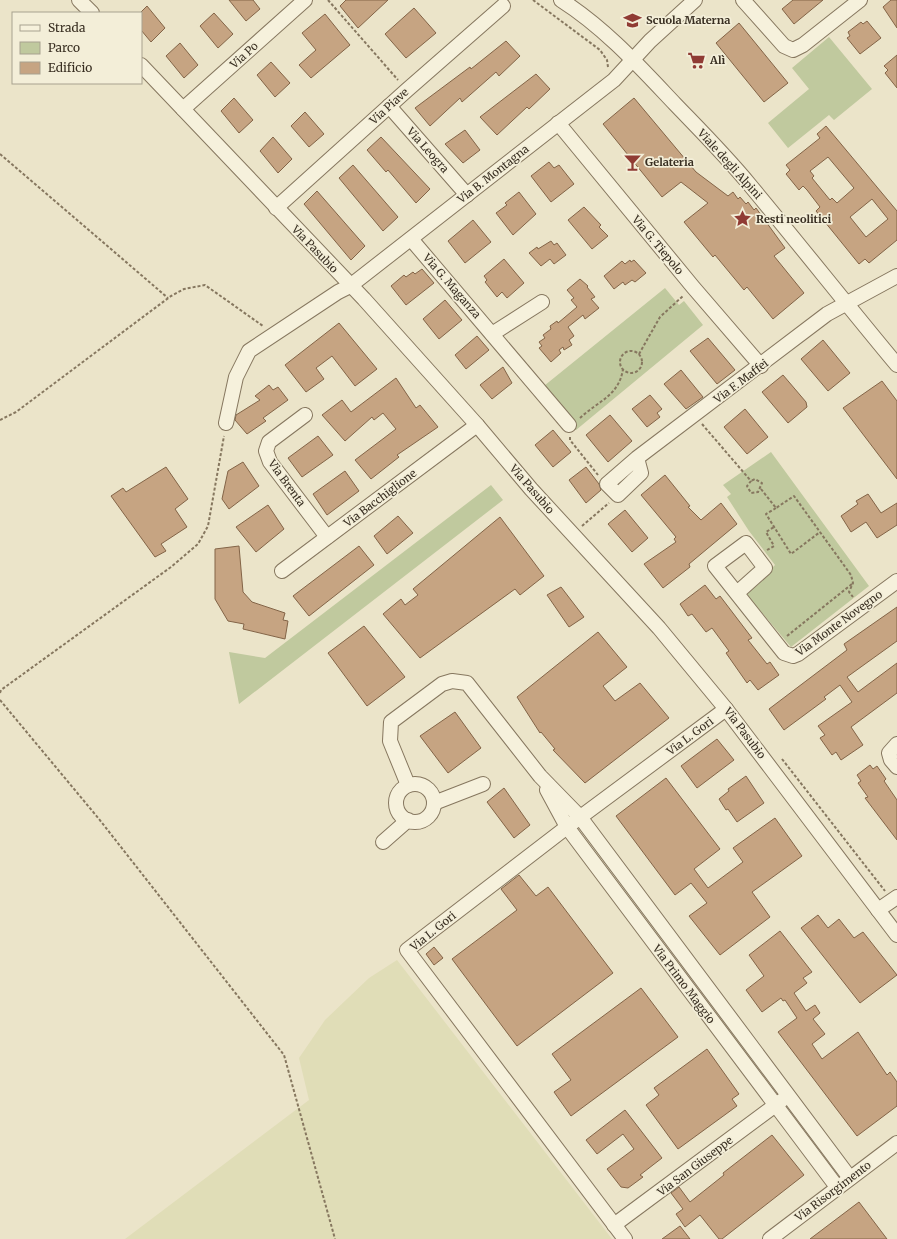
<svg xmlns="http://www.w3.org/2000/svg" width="897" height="1239" viewBox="0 0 897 1239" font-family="Merriweather,serif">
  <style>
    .farmland { fill: #e0ddb7 }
    .green { fill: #c0c99e }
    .building { fill: #c6a482; stroke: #836447; fill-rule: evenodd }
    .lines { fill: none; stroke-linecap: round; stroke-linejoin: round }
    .minor-casing { stroke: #86775f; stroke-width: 16 }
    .path { stroke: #86775f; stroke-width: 2; stroke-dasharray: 3 2; stroke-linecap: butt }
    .minor { stroke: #f6f1dc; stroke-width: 14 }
    .labels { text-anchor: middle; stroke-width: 3.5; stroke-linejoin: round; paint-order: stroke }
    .poi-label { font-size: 11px; font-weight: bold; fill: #382e21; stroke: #f3eed8; text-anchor: start }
    .street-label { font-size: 11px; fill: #382e21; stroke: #f3eed8 }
  </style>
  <rect width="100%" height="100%" fill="#ebe4c9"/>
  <!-- farmland -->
  <polygon class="farmland" points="397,960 612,1239 125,1239 309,1100 299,1058 325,1020 369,978"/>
  <!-- green -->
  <g class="green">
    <polygon points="829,37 872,89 834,120 829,115 788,148 768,123 809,89 792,68"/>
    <polygon points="665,288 679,305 684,301 703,325 576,430 539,390"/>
    <polygon points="771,452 869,586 791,647 746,594 775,565 749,531 727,497 731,494 723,485"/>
    <polygon points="491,485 503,500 239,704 229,652 265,658"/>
  </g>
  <!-- building -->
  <g class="building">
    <polygon points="229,0 253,0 260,9 246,21"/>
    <polygon points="346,0 388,0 358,28 340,6"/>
    <polygon points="793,0 823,0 794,24 782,9"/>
    <polygon points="891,0 897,0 897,28 883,7"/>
    <polygon points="147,6 165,28 151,42 141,30 141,12"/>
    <polygon points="414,8 436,33 406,58 385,34"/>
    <polygon points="214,13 233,34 218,48 200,26"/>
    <polygon points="325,14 350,45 311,78 299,65 316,50 302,33"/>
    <polygon points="867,21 881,38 860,54 847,38 850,36 848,32 861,22 863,24"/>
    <polygon points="739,23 788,83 764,102 716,43"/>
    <polygon points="506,41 520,56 499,76 496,72 462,102 460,98 430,126 415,108 470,67 471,69"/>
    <polygon points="180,43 198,65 184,78 166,56"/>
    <polygon points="897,55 897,88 885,73 888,70 884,66"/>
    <polygon points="271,62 290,83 275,97 257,75"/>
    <polygon points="536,74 550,89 529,109 527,107 497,135 480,117"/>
    <polygon points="234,98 253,120 239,133 221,111"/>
    <polygon points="634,98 696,172 728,196 733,192 738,199 740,197 746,204 748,202 754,210 756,208 785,248 774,256 804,293 773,319 747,287 744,290 715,255 713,257 684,222 708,203 681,182 662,197 603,124"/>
    <polygon points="305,112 324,134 309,147 291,126"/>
    <path d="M826 126 897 211V240L869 263 865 259 859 264 816 211 820 207 807 190 803 186 799 190 786 174 790 170 786 165 820 138 817 134ZM828 157 854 188 837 203 832 198 830 200 812 178 814 176 810 171ZM872 199 888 219 866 237 850 217Z"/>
    <polygon points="465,130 480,150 463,163 445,144"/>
    <polygon points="273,137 292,159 278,173 260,151"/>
    <polygon points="381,137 430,189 416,203 388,170 386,172 367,150"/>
    <polygon points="549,162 554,168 559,165 574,184 551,202 531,176"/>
    <polygon points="353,165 398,217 383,231 339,178"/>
    <polygon points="317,191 365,246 351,260 304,204"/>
    <polygon points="519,192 536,214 513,235 496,213 507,205 505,203"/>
    <polygon points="584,207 601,225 599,227 608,236 592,249 568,220"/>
    <polygon points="473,220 491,242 465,263 448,241"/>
    <polygon points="551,241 554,245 557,243 566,255 554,264 550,259 541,266 529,253 537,247 538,249"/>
    <polygon points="504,259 524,283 507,298 502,292 497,297 485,282 487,280 484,276"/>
    <polygon points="630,260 631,262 634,260 646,273 635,282 632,280 625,285 623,282 614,289 604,276 622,261 625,264"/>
    <polygon points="422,269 434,283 406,305 391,286 404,275 406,277 413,272 415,274"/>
    <polygon points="580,279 588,286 587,287 595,297 591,299 599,308 585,319 583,315 568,327 574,336 569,340 572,345 564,350 563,347 559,350 561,353 551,362 539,348 542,346 539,342 545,338 543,335 551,329 550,326 557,321 558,323 577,307 571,300 574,298 567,290"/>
    <polygon points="445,300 462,320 439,339 423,319"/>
    <polygon points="339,323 377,369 355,386 332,356 316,368 324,379 306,392 285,365"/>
    <polygon points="477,336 489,350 466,369 455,355"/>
    <polygon points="708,338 735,370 717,384 690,351"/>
    <polygon points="823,340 850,373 828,391 801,359"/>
    <polygon points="503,367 512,383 492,399 480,385"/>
    <polygon points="681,370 703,397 686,409 664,384"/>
    <polygon points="783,375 806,402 807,407 788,423 762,392"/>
    <polygon points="396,378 416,408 420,405 438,427 397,455 399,457 371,479 355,460 396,429 383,413 374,420 372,417 345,441 322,415 342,400 351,412"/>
    <polygon points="882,381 897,401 897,479 843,408"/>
    <polygon points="269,385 273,390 278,387 288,400 263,418 266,421 247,434 235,420 236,415 260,400 255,396"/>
    <polygon points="650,395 662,409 657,413 660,417 647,427 632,409"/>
    <polygon points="745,409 768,437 747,454 724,427"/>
    <polygon points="610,415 632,441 608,462 586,435"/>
    <polygon points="553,430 571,452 553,467 535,445"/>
    <polygon points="318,436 333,455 302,477 288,458"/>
    <polygon points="243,462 259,486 229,509 222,499 228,471"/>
    <polygon points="166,467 188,499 175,509 187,527 161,544 166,551 155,557 111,496 123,488 126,492"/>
    <polygon points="586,467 599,484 601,490 586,503 569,480"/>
    <polygon points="345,471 359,491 327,515 313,494"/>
    <polygon points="665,475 690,506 688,507 701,520 721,503 737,524 689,564 690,567 663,588 644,564 676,542 674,539 676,537 641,495"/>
    <polygon points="868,494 881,513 897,503 897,525 877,538 866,522 851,532 841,516 858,504 856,501"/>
    <polygon points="268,505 284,529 256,552 236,527"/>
    <polygon points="625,510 648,538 632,552 608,524"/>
    <polygon points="398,516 413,533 387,554 374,536"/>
    <polygon points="500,517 544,576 520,595 515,589 420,658 383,614 401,599 405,605 418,595 413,589"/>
    <polygon points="239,546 243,592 252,602 285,613 283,620 288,621 285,639 243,629 244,624 228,621 215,599 215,549"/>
    <polygon points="359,546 374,565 309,616 293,596"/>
    <polygon points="705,585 716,599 720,596 752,638 748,640 767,664 770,662 779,675 758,690 750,680 747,683 726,653 729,651 712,628 706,632 692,614 688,616 680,604"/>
    <polygon points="561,587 584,617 569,627 547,595"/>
    <polygon points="897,607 897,641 847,677 858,692 897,663 897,693 851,727 863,745 841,760 836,752 832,755 820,738 825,735 818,726 852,702 840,685 824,697 826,699 784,730 769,709 847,650 844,644"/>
    <polygon points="364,626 405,677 367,706 328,653"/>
    <polygon points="598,632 627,667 603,686 615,701 640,683 669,718 585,783 553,750 555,749 541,732 540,733 517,697"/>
    <polygon points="455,712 481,748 448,773 420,736"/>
    <polygon points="717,739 734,760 697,788 681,766"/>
    <polygon points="870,765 873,769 877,766 886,779 884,781 897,800 897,840 865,798 868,797 858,783 861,781 857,775"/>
    <polygon points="746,776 764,803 737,822 728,809 726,810 719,799 729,791 728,789"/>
    <polygon points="666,778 720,849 694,869 708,888 743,862 733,848 775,818 802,856 752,892 770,917 720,955 689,916 707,903 691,883 675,895 616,816"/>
    <polygon points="504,788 530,825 514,838 487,802"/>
    <polygon points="519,875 536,896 548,887 613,973 517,1046 452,959 517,910 501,889"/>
    <polygon points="818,915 828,928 839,919 854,938 863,932 897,975 860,1003 801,928"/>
    <polygon points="780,931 812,972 803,978 807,983 794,993 806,1011 815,1005 820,1013 813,1019 825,1034 812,1044 822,1059 858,1032 887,1075 890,1072 897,1082 897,1106 857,1136 778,1032 797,1018 785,1000 783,1001 781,998 762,1012 746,990 764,976 749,955"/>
    <polygon points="434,947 443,958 434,965 426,954"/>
    <polygon points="641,988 678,1037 571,1116 554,1092 571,1080 552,1054"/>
    <polygon points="707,1049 739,1094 732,1099 737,1106 678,1149 646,1105 659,1095 654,1088"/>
    <polygon points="625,1110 662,1158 640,1175 643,1177 628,1188 621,1187 607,1169 634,1149 623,1134 597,1154 586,1140"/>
    <polygon points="772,1135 804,1175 722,1239 719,1239 700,1215 685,1227 676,1214 683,1209 671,1193 679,1187 690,1202 724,1175 723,1173"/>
    <polygon points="859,1202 887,1239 810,1239"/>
    <polygon points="680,1226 690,1239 662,1239"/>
  </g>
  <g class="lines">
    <defs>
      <g id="minor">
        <polyline points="79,0 92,13"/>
        <path d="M561 0C605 28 640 67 675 104 700 130 726 156 749 184 799 244 847 305 897 365"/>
        <polyline points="743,0 784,46 793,50 803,45 860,0"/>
        <polyline points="141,65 364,299 477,425 531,489 659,628 726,709 897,935"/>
        <polyline points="389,106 467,195"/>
        <polyline points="183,109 305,0"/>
        <polyline points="558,123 693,287 761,366"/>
        <polyline points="276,208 407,90 503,6"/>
        <polyline points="411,239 569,425"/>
        <polyline points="492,334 542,302"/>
        <polyline points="305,415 269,442 266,451 270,462 327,537"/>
        <polyline points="226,423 236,377 249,351 338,292 350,286 614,80 650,41 695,0"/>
        <polyline points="637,458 641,473 618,495 607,484 637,458 827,314 897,276"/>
        <polyline points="282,571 477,425"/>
        <polyline points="737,593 765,568 746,543 715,566 784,653 793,656 798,654 897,581"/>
        <polyline points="897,744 889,753 891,760 897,767"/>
        <circle cx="415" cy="803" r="19"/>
        <polyline points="408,785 390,741 391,722 442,684 452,681 467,683 540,776 580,817 850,1178"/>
        <polyline points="547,790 567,827 837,1187"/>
        <polyline points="434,803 483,784"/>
        <polyline points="383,842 408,820"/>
        <polyline points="878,910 897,897"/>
        <polyline points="614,1225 781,1101"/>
        <polyline points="625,1239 407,950 567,827 726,709"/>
        <polyline points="770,1239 897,1143"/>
      </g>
    </defs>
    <!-- minor casing -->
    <use href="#minor" class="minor-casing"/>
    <!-- path -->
    <g class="path">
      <polyline points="328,0 398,80"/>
      <polyline points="533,0 600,50 607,60 608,67"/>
      <polyline points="0,154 168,298"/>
      <circle cx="631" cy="362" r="11"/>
      <polyline points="639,354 660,317 683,296"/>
      <path d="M580 418C598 401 619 396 623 369"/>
      <polyline points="0,420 16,412 171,296 184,289 205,285 263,326"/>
      <polyline points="702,424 751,481 747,486 751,493 758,492 762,483 755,479 751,481"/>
      <polyline points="570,437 570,440 598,475"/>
      <polyline points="761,489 776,508 794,496 851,575 853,583 849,592 853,597"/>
      <polyline points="776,508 766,514 791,554 820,532"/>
      <polyline points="582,526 609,503"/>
      <polyline points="767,550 774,546 766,532 774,527"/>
      <polyline points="787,636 852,584"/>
      <polyline points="0,693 1,690 171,567 198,544 208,526 224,436"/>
      <polyline points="0,700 99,819 284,1055 335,1239"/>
      <polyline points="782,759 885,891"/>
    </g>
    <!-- minor -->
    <use href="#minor" class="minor"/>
  </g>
  <!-- icons -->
  <defs>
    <symbol id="school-bare" viewBox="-9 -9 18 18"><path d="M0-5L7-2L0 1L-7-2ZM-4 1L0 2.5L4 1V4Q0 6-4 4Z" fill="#903b34" stroke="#f3eed8" stroke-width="2.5" paint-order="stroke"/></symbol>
    <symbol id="supermarket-bare" viewBox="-9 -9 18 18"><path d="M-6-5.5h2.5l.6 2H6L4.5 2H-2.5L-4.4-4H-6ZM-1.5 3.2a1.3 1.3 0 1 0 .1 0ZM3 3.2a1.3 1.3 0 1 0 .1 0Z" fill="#903b34" stroke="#f3eed8" stroke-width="2.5" paint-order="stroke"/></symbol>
    <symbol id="bar-bare" viewBox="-9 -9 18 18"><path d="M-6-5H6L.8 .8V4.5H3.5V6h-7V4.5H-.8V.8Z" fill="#903b34" stroke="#f3eed8" stroke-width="2.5" paint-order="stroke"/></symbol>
    <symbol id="sight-bare" viewBox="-9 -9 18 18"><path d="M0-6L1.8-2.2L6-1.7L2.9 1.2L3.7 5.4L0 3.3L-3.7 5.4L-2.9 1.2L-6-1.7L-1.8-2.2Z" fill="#903b34" stroke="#f3eed8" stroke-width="2.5" paint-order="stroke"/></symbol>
  </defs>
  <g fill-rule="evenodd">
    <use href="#school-bare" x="620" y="8" width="25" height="25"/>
    <use href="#supermarket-bare" x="684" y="48" width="25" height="25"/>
    <use href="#bar-bare" x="620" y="150" width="25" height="25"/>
    <use href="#sight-bare" x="730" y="206" width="25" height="25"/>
  </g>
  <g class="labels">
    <!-- poi labels -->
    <g class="poi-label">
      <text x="646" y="24">Scuola Materna</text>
      <text x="710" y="64">Alì</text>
      <text x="645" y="166">Gelateria</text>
      <text x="756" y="223">Resti neolitici</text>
    </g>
    <!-- street labels -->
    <g class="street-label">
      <text transform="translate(244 55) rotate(-42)" y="4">Via Po</text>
      <text transform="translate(389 106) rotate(-42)" y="4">Via Piave</text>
      <text transform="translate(428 150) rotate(48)" y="4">Via Leogra</text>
      <text transform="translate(730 164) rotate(48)" y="4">Viale degli Alpini</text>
      <text transform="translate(493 174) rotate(-38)" y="4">Via B. Montagna</text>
      <text transform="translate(658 245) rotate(50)" y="4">Via G. Tiepolo</text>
      <text transform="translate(315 249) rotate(46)" y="4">Via Pasubio</text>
      <text transform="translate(452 286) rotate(49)" y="4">Via G. Maganza</text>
      <text transform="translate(741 381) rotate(-37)" y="4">Via F. Maffei</text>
      <text transform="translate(287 483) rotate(54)" y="4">Via Brenta</text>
      <text transform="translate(532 489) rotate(49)" y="4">Via Pasubio</text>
      <text transform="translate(380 498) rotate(-37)" y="4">Via Bacchiglione</text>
      <text transform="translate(839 623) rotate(-36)" y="4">Via Monte Novegno</text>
      <text transform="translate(745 733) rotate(53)" y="4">Via Pasubio</text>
      <text transform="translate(690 736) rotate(-37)" y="4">Via L. Gori</text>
      <text transform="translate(433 931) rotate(-39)" y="4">Via L. Gori</text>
      <text transform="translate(684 984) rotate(53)" y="4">Via Primo Maggio</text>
      <text transform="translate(695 1166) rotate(-37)" y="4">Via San Giuseppe</text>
      <text transform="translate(833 1191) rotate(-37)" y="4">Via Risorgimento</text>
    </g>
  </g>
  <!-- legend -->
  <rect x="12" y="12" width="130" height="72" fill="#f3eed8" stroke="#a8a18f"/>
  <rect x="20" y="25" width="20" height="6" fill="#f6f1dc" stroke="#a8a18f"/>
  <text x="48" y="32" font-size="12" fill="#382e21">Strada</text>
  <rect x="20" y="42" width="20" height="12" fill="#c0c99e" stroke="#a8a18f"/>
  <text x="48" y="52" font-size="12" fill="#382e21">Parco</text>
  <rect x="20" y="62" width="20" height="12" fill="#c6a482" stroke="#a8a18f"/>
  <text x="48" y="72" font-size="12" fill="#382e21">Edificio</text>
</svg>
